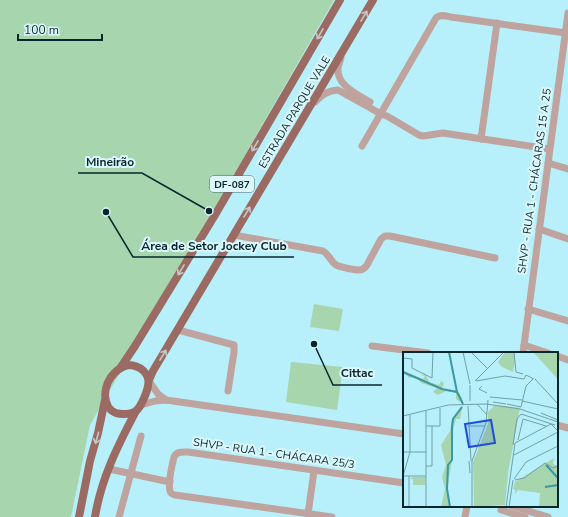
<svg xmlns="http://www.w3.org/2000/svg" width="568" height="517" viewBox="0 0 568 517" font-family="'Nunito Sans',sans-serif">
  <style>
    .green { fill: #a7d5ae }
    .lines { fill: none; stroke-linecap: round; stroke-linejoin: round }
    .minor { stroke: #bea39e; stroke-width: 7 }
    .major { stroke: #9b6b63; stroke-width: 8 }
    .oneway { stroke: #c5c7c7 }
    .labels { text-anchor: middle; stroke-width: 4; stroke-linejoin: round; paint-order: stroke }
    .shield { fill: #dcf8fd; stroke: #48666b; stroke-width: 1 }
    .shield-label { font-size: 10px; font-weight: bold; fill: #08272c }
    .street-label { font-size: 11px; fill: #08272c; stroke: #dcf8fd }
    .inset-river { fill: none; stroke: #3a97a5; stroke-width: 2 }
    .inset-road { fill: none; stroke: #71a0a8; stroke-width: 1 }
    .view { fill: #1d4ed8; fill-opacity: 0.15; stroke: #1d4ed8; stroke-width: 2 }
    .inset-edge { fill: none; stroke: #08272c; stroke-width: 2 }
    .leader { fill: none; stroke: #08272c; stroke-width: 1.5 }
    .callout-dot { fill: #08272c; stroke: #dcf8fd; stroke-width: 1.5 }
    .callout-label { font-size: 12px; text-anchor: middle; font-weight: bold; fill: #08272c; stroke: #dcf8fd; stroke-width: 4; stroke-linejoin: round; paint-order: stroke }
  </style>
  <rect width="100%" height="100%" fill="#b7f0fa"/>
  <!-- green -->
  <g class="green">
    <polygon points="0,0 334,0 90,425 71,517 0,517"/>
    <polygon points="314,304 343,309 339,331 310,327"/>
    <polygon points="291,362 343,367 337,410 286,402"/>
  </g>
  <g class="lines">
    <!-- minor -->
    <g class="minor">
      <path d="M341 58C340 61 339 64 338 68 336 85 357 94 370 102"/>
      <path d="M315 102C323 94 327 91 338 90L381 114 387 116 419 135 423 136 443 133 549 149"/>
      <polyline points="481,139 497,23"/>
      <path d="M362 146 436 18C440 14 446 16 451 17L566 33"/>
      <polyline points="548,163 568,169"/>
      <polyline points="539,229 568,239"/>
      <path d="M234 235 323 251C330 255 330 261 336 265 340 267 354 270 359 270 363 270 365 268 367 265L381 239 385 236H390L495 258"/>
      <polyline points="528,309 568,321"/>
      <polyline points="178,330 234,345 234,352 228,391"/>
      <polyline points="524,345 548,353"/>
      <polyline points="372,346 428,353"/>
      <polyline points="523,353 568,13"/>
      <polyline points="557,356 568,360"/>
      <polyline points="149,381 158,394 166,400"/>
      <polyline points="141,405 155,401 166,400 404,434"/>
      <polyline points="557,425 568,428"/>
      <polyline points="109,469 170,482"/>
      <polyline points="512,506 548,517"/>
      <polyline points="501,510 525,517"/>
      <polyline points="308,514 314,471"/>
      <polyline points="119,517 141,436"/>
      <path d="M332 517 175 495C172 494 171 494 170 491 168 482 172 465 174 457 177 451 183 452 188 452L404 483"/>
      <polyline points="465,517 467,506"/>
    </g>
    <!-- major -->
    <g class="major">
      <path d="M128 365C139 365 151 373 148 386 147 392 141 407 136 411 133 413 128 414 124 414 103 415 101 391 111 377 116 371 120 367 128 365Z"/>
      <polyline points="121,367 135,346 215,215 340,0"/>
      <polyline points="149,380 153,371 373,0"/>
      <polyline points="79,517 90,461 98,433 105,400"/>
      <path d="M95 517C101 479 118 445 136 411"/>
    </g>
  </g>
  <!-- one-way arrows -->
  <defs><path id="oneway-shaft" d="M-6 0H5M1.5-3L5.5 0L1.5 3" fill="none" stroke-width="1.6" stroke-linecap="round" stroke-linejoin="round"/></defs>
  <g class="oneway">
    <use href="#oneway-shaft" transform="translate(364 16) rotate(-59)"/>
    <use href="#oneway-shaft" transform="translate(320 34) rotate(120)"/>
    <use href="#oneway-shaft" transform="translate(255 146) rotate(120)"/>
    <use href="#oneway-shaft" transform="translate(247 212) rotate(-59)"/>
    <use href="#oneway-shaft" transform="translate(181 270) rotate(121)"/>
    <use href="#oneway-shaft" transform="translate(163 355) rotate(-59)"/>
    <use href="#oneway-shaft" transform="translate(97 438) rotate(106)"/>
  </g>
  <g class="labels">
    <!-- shield labels -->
    <rect class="shield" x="210" y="176" width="44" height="16" rx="3"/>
    <g class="shield-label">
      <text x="232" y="188">DF-087</text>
    </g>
    <!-- street labels -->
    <g class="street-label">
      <text transform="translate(294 112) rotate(-59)" y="4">ESTRADA PARQUE VALE</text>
      <text transform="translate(534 181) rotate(-82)" y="4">SHVP - RUA 1 - CHÁCARAS 15 A 25</text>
      <text transform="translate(274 453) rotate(8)" y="4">SHVP - RUA 1 - CHÁCARA 25/3</text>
    </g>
  </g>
  <!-- overview -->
  <g transform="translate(403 352)">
    <rect width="155" height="155" fill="#b7f0fa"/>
    <path d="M102 0H111L112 9 110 20 99 15 95 10ZM130 0H155V28L152 24ZM0 19 20 27 22 25 18 22 23 23 26 30 36 33 38 29 41 31 39 37 55 39 59 46 57 50 53 47V41L49 40 43 39 35 43 30 40 34 36 18 31 13 25 6 26ZM60 52 57 67H53L50 79 49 109 44 137 47 155H38L42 137 39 125 43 113 38 93 47 79 49 68ZM92 53 117 56 105 121 102 153 71 155 70 110 85 72V60ZM151 106 150 112 155 114V155H136L137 141 115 138 112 142V138L110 137 112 130ZM10 125H23L22 133H10V127H7Z" fill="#a7d5ae"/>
    <path class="inset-river" d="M46 0 54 40M0 20 39 37 54 40 60 52M143 113 155 126M142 135 155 133M47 155 44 137 45 113 49 108V74L50 67 59 55"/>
    <path class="inset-road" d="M60 0 67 32M68 0 84 16M111 0 113 20 120 22M0 6 9 7V16L29 26 30 0M132 27 155 52M72 29 101 0M73 29 102 24 121 27 123 23 131 27M67 33V49M79 34 76 37 84 41M87 45 119 48M119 49 155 57M90 50 103 52M74 52 84 63M104 52 118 55M65 54 68 109M118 55 123 34 130 27M138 61 155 68M0 64 45 53 83 52 117 57 155 70M23 74H37V56M65 74H82M115 88 120 67 143 74M110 93 114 67 118 62 152 73M0 100H23M111 103 155 80M66 109 67 121M69 109 83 71 85 48M69 109V155M23 114H29V74M0 124 7 100V63M0 124H23M111 127 123 110 155 94M112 128 121 126 142 111 150 116 155 114M6 155V124M23 155V59M103 155 112 91 148 72 155 79M106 155 110 128"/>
    <path class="view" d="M88 68 92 91 66 95 62 72Z"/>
    <rect width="155" height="155" class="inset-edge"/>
  </g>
  <!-- callouts -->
  <path class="leader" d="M209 211L142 173H78M106 212L133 257H294M314 344L333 385H382"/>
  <g class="callout-dot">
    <circle cx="209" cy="211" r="4"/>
    <circle cx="106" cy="212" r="4"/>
    <circle cx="314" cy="344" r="4"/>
  </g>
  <g class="callout-label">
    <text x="110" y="166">Mineirão</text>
    <text x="214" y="250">Área de Setor Jockey Club</text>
    <text x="357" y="377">Cittac</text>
  </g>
  <!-- scale -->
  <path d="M18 34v6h84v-6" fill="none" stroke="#08272c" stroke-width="2"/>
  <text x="24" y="34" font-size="12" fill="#08272c" stroke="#dcf8fd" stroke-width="3" paint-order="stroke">100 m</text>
</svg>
